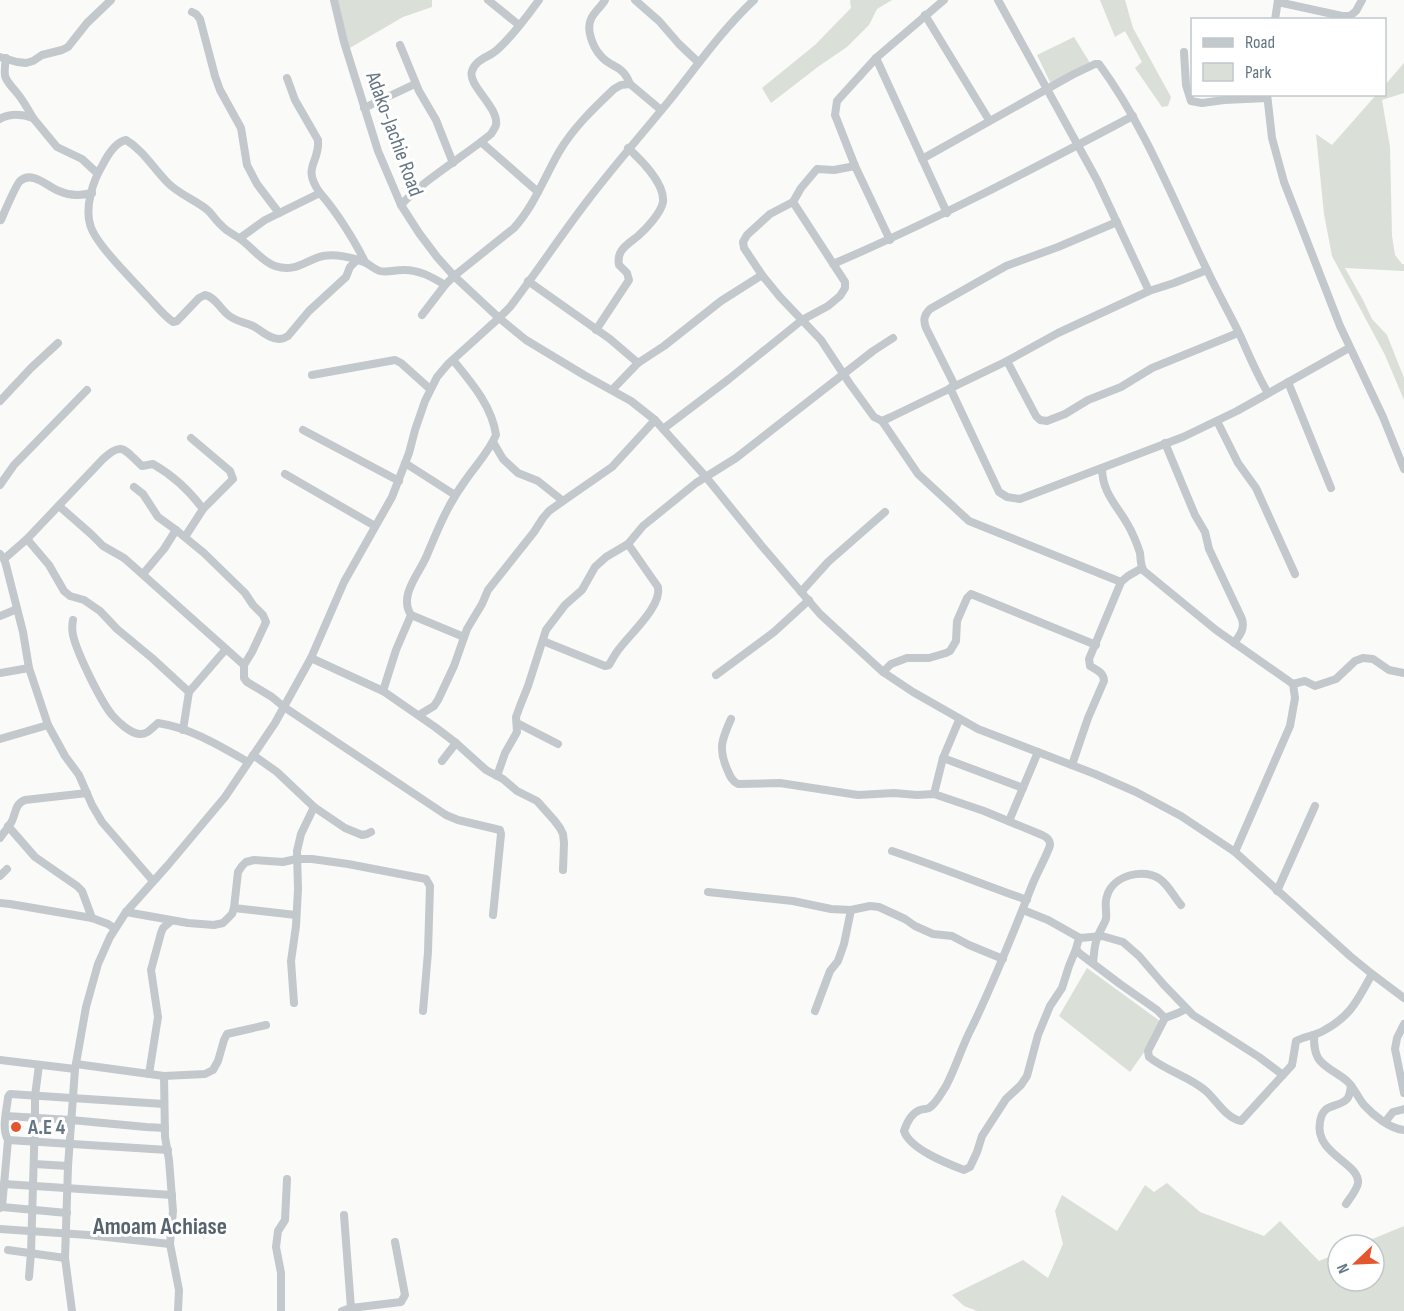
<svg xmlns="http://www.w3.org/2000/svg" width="1404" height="1311" viewBox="0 0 1404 1311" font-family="'Sofia Sans Condensed',sans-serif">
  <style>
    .green { fill: #dadfd7 }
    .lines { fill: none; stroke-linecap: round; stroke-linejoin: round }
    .minor { stroke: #c3c8cc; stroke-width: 8 }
    .poi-dot { fill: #e4572e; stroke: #fff; stroke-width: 2 }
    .labels { text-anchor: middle; stroke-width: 6; stroke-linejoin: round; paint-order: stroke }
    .street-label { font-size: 21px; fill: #657683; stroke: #fff }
    .poi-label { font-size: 21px; font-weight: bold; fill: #657683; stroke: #fff; text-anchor: start }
    .quarter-label { font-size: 24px; font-weight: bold; fill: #57646e; stroke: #fff }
  </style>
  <rect width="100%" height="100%" fill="#fafaf8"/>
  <!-- green -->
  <g class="green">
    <polygon points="336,0 432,0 432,7 403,17 348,49"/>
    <polygon points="851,0 892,0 877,9 869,25 847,47 819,66 771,103 762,88 815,45 851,8 850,1"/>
    <polygon points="1100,0 1125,0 1133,28 1171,97 1168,106 1162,107 1135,68 1142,62 1125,31 1115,37"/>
    <polygon points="1074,37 1090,63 1051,84 1037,55"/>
    <polygon points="1404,63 1404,93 1382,100 1390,147 1392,236 1395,255 1402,264 1404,264 1404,271 1345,268 1363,300 1372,319 1387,335 1404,378 1404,400 1385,355 1332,256 1324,214 1316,134 1332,145 1376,95 1384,94 1385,85"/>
    <polygon points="1087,968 1164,1024 1130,1072 1059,1016"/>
    <polygon points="1167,1183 1200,1212 1264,1236 1280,1221 1319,1261 1338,1253 1338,1281 1374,1281 1374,1245 1358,1245 1404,1226 1404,1311 977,1311 964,1306 952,1295 1023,1260 1048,1278 1063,1244 1055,1211 1062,1195 1117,1231 1145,1185 1154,1192"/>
  </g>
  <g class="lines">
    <!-- minor -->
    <g class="minor">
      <polyline points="334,0 344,42 378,151 401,205 419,233 437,257 454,276 499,318 526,340 584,375 631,401 655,420 706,477 761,545 820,614 883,672 913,692 978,729 1095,774 1136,792 1181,816 1235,852 1350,956 1372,974 1404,998"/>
      <polyline points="488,0 519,25"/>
      <path d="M605 0C601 7 594 12 591 19 586 30 593 47 600 55 611 69 622 63 630 84"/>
      <polyline points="635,0 659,21 679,44 698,62"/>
      <polyline points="998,0 1097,180 1149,291"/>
      <polyline points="1278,2 1342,16 1350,16 1356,11 1362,0"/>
      <polyline points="192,12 196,14 200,19 215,76 220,90 241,128 247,165 257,184 279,213"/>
      <polyline points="925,15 989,120"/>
      <polyline points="1275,20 1278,0"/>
      <polyline points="400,45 419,91 436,120 453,163"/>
      <polyline points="1184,52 1186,85 1191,101 1202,103 1224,100 1267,98"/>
      <polyline points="0,57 17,62 26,63 33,61 42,55 62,50 68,47 87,23 111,0"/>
      <path d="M6 58C3 78 4 78 17 93 23 100 28 109 33 118"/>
      <polyline points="876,58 947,213"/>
      <path d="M287 78 295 100 318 140C320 164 301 166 320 193"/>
      <polyline points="1267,94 1272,138 1284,182 1340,326 1383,417 1404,469"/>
      <polyline points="364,108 415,84"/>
      <path d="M0 119C9 113 23 114 33 118L57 147 82 159 97 173"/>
      <polyline points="481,142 538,192"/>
      <path d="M922 159 1072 75 1095 64H1099C1146 128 1173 200 1207 270 1217 291 1228 311 1238 331 1248 352 1256 373 1268 393"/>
      <polyline points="855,166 834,170 817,169 801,188 793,202 770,214 747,235 743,242 744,248 762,275 780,297 821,340 850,384 874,417 882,421 891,417 1007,361 1058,333 1149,291 1174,283 1207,270"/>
      <path d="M401 205C427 177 462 158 491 134 493 131 495 128 496 125 499 107 467 85 472 71 475 61 485 58 493 53 506 44 529 14 539 0"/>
      <path d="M1 220C4 213 16 185 20 181 32 170 48 187 59 191 70 196 80 196 92 193"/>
      <path d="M240 238 265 220 320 193C336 211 355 241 365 262"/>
      <polyline points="890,240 855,166 835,115 837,101 876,58 944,0"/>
      <path d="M357 260 350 267 346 277 309 311 288 336C285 338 283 339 279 339 269 339 261 330 253 326 244 322 234 321 227 314 219 307 215 297 205 295L199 298 177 321 173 322C163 315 155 304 147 296 133 280 94 243 90 224 85 206 93 181 102 166 107 156 115 142 126 140 143 150 154 169 168 183 179 194 193 199 205 208 212 213 215 220 221 225 226 231 233 234 239 238 252 247 261 261 275 266 296 273 305 260 323 256 335 254 352 257 364 262 369 264 374 269 380 271 387 273 395 270 402 270 418 269 432 277 445 285L454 276 514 228C534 206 544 178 559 152 573 128 594 108 614 89L621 85 630 84 661 110"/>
      <path d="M833 264C936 220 1034 168 1133 116"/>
      <polyline points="528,281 610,339 638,363"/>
      <polyline points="422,315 445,285"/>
      <path d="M596 330 629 280 627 273 619 265C616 250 628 244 638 236 646 229 661 213 663 202 665 183 641 160 628 148"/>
      <polyline points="1007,361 1036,416 1040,420 1047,421 1065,414 1088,400 1121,387 1152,368 1238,333"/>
      <polyline points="312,375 395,360 401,363 430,389"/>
      <polyline points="1288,382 1331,488"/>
      <path d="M955 386 926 328C923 320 924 315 930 309L1006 266 1058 247 1117 222"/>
      <polyline points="950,388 999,492 1007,497 1020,499 1183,437 1237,411 1349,348"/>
      <polyline points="612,390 638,363 664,346 721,301 762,275"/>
      <polyline points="0,401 31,368 58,343"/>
      <polyline points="882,421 918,474 969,521 1121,582"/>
      <polyline points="1217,421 1238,463 1256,488 1295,574"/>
      <polyline points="663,429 729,379 802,320 828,306 840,296 845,288 845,282 793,202"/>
      <polyline points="303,430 399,481"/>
      <polyline points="191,438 230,471 233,479 203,509"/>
      <polyline points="493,442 503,459 518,473 538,481 563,501"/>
      <path d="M1165 443 1195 515 1205 532 1209 549 1242 619C1245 629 1240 635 1234 643"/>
      <polyline points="405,463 455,495"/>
      <path d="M1102 468C1102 497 1123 510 1133 535 1136 541 1138 547 1140 553 1141 560 1140 565 1144 571L1216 630 1293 684 1295 698 1290 726 1235 852"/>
      <polyline points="285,474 375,526"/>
      <polyline points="0,485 14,465 87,390"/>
      <polyline points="134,487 143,494 158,517 176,530 204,553 245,593 253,605 263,615 266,622 252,652 244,665 244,678 247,682 272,697 284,707 446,815 458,820 500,830 501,834 493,915"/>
      <polyline points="59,506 91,534 103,546 124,558 132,565 244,665"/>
      <polyline points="27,539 49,565 64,591 70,596 84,600 100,611 117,629 152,658 189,692"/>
      <polyline points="0,554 4,559 6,565 23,632 29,668 48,725 65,756 79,775 92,805 102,822 153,881"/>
      <path d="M4 559 27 539 103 459C123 440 125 451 142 466L153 464C174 476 189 490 203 509L185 537"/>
      <polyline points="143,574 164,549 176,530"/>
      <polyline points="801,592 828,562 885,512"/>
      <polyline points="411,615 464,637"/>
      <polyline points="0,616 17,609"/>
      <path d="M73 620C72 625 72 630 73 635 77 653 100 700 112 715 118 722 130 733 139 734 147 735 152 728 158 723 191 728 220 746 248 762"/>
      <path d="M543 641 605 666 609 665C612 660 615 654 619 649 630 634 662 606 658 587L628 544"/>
      <polyline points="311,658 383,691 435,727 456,743"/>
      <polyline points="883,672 891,664 907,658 929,658 946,653 950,651 956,641 957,621 967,598 971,594 1096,645"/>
      <polyline points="0,673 29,668"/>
      <polyline points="716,675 774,632 809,600"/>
      <polyline points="1293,684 1305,681 1315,686 1336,679 1355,661 1363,658 1373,659 1389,670 1404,673"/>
      <path d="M383 691 396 650 411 615C398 595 420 573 427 555 438 529 448 504 465 481 475 466 489 452 496 435 492 406 471 382 453 360"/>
      <polyline points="419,715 434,706 438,700 454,666 467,629 482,604 488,590 534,532 543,518 549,511 563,501 612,467 655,420"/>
      <path d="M731 719C722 739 718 748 727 769 730 776 732 781 738 784L780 783 858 795 894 793 917 795 934 794 984 811 1042 835C1046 837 1050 839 1050 845 1049 851 1036 875 1033 883 1014 931 995 980 972 1027 962 1046 956 1067 946 1086 942 1092 936 1104 929 1108 928 1109 922 1109 920 1110 911 1113 907 1122 904 1131 910 1149 946 1163 964 1170L970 1167 977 1152 982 1136 1006 1099 1021 1085 1027 1076 1038 1035 1050 1006 1062 988 1069 966 1076 949"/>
      <polyline points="517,723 558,744"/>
      <polyline points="183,730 189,692 226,649"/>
      <polyline points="0,739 48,725"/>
      <polyline points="253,755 277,772 314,807 345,828 362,835 367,834 371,832"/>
      <polyline points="943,758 1023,788"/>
      <polyline points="442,761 456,743 486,770 503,779 517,791 537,801 554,820 560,828 563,834 564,843 563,870"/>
      <path d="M1072 765 1088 718 1104 681C1104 673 1097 670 1090 666L1089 659 1121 582 1128 576 1142 568"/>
      <polyline points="497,776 505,753 517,732 516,717 520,706 528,686 546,630 565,605 582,590 595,567 606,557 628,544 643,526 696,483 736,458 873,351 893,338"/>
      <polyline points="934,794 943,758 959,720"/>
      <polyline points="1009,821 1038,752"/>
      <polyline points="8,826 35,857 77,886 82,891 92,918"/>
      <path d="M0 838C4 832 9 827 12 821 16 812 15 804 25 800L87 793"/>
      <path d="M892 851C937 866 982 884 1027 900"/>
      <polyline points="0,876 7,869"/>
      <polyline points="1277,891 1315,806"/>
      <polyline points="708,892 793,901 831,909 851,910 870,906 879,907 905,919 915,926 933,934 952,936 969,945 1003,959"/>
      <polyline points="0,903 10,904 92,918 108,924 114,928"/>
      <polyline points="234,908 296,915"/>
      <polyline points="1023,910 1048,920 1080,938 1102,936 1123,942 1139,956 1164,985 1193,1015 1259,1057 1283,1075"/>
      <polyline points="126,912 188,923 214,925 223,923 232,914 234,908 238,872 242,866 246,862 254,860 283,862 296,859 312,859 348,864 426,879 430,886 428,952 423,1011"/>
      <polyline points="1079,938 1076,949 1079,953 1120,984 1157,1010 1165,1018"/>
      <path d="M1093 963C1094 955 1094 944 1098 936 1100 930 1104 925 1106 919 1107 911 1104 903 1107 896 1113 875 1145 867 1161 880 1169 886 1174 897 1181 905"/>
      <polyline points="294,1003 291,961 296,926 298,889 297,851 301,834 314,807"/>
      <path d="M1186 1009 1178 1013 1165 1018 1148 1051 1149 1057C1166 1071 1189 1076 1206 1091 1216 1100 1227 1119 1241 1121L1292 1065 1296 1041C1305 1036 1314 1036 1323 1031 1351 1016 1357 1001 1372 974"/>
      <polyline points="815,1011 830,971 838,961 844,944 851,910"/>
      <polyline points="1404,1024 1397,1038 1395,1049 1404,1093"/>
      <path d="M1314 1035C1314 1043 1314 1051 1318 1058 1325 1069 1339 1073 1348 1082 1355 1089 1358 1098 1364 1105 1373 1115 1390 1129 1404 1130"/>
      <polyline points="0,1060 75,1069"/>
      <polyline points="76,1064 164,1076 205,1074 213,1070 218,1061 224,1040 227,1034 266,1025"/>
      <polyline points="149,1074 158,1017 151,970 161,933 163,928 171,921"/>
      <polyline points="164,1076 165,1137 169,1160 173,1211 170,1244 179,1290 178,1311"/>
      <polyline points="6,1116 71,1120 146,1127 165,1128"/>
      <polyline points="1385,1122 1393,1112 1404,1109"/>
      <polyline points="8,1140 168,1150"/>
      <polyline points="34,1164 68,1166"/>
      <polyline points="4,1184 172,1195"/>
      <path d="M1346 1204C1350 1198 1357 1190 1358 1183 1360 1163 1314 1154 1320 1122 1323 1102 1337 1109 1347 1099 1350 1096 1350 1091 1351 1086"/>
      <polyline points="2,1207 67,1213"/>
      <path d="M0 1208 2 1207 8 1140C1 1128 7 1110 8 1097L10 1094 164 1104"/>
      <polyline points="344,1215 351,1308"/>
      <polyline points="0,1229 88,1235 170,1244"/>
      <polyline points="8,1250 65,1258"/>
      <polyline points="29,1277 31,1253 35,1118 35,1096 39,1065"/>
      <path d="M72 1311 65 1258 68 1166 75 1069 86 1007 98 964 110 937 126 912 168 865 225 797 275 723 311 658 344 582 392 497 409 453 415 430 425 401 437 377 448 364 499 318 510 307C537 272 561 235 588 200 614 166 642 134 669 101 697 66 722 30 754 0"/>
      <polyline points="281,1311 281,1273 276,1247 278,1231 285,1220 287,1179"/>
      <polyline points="342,1311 351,1308 401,1302 405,1295 395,1242"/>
    </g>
  </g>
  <!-- markers -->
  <circle class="poi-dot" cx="16" cy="1127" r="6"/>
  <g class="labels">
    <!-- street labels -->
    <g class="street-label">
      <text transform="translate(395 134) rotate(70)" y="7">Adako-Jachie Road</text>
    </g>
    <!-- poi labels -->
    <g class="poi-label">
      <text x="28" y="1134">A.E 4</text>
    </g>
    <!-- quarter labels -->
    <g class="quarter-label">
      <text x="160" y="1234">Amoam Achiase</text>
    </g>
  </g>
  <!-- legend -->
  <rect x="1191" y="18" width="195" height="78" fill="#ffffff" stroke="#c1c8cd" stroke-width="1.5"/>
  <rect x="1203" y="38" width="30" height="9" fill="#c3c8cc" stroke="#c1c8cd" stroke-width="1.5"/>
  <text x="1245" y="48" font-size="18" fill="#657683">Road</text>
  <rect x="1203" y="63" width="30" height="18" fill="#dadfd7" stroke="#c1c8cd" stroke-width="1.5"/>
  <text x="1245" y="78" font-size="18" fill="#657683">Park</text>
  <!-- north arrow -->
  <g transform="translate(1356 1263) rotate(247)"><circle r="28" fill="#ffffff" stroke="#c1c8cd" stroke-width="1.5"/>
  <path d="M0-4.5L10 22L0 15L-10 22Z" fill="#e4572e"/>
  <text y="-9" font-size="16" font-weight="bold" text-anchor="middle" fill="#657683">N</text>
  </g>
</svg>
